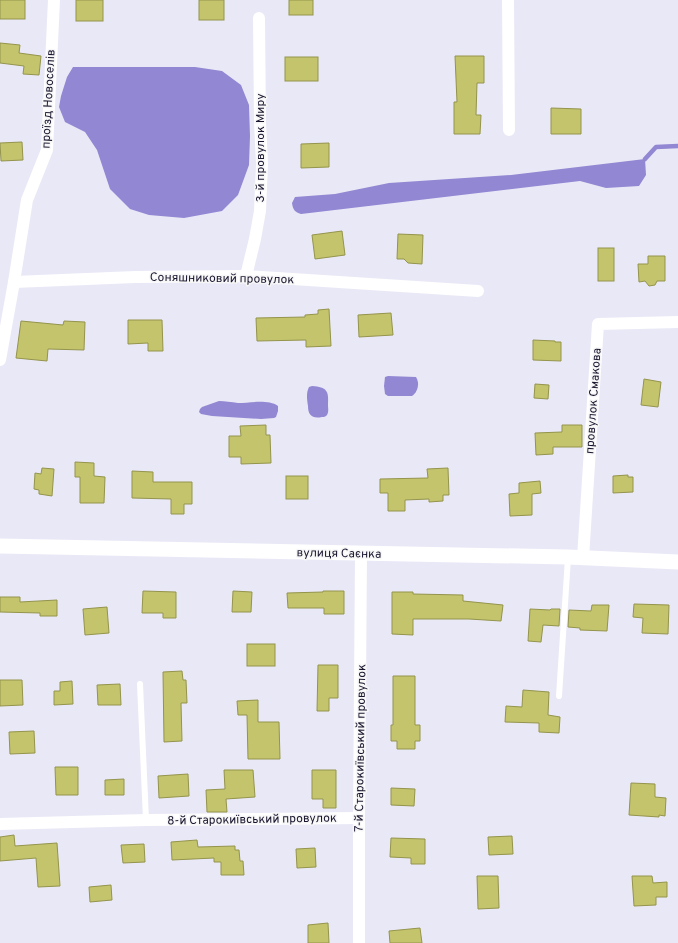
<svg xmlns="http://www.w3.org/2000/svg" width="678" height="943" viewBox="0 0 678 943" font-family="Overpass,sans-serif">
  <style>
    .water { fill: #9187d3 }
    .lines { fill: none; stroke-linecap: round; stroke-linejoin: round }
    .stream { stroke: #9187d3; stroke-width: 4.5 }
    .building { fill: #c3c46c; stroke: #94944c }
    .service { stroke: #fff; stroke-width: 6 }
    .minor { stroke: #fff; stroke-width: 12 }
    .tertiary { stroke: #fff; stroke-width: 15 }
    .labels { text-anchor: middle; stroke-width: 3; stroke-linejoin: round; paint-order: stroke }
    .street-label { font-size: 12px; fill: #19152e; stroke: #f7f7f7 }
  </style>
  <rect width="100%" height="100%" fill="#e9e8f6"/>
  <!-- water -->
  <g class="water">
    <polygon points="73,67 195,67 222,71 241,85 249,105 250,136 249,165 238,195 222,211 184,218 149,215 130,209 110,189 97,150 85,132 65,122 59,107 61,96 67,77"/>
    <path d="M645 159 646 175 639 186 606 188 580 181 301 214C295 212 293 210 292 203L295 197 335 194 389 183 511 175Z"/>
    <path d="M388 376 416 377C420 383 418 392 412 396H388L385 394 384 386 385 377Z"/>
    <path d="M312 386C327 387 329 391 328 405 328 408 329 412 327 415 325 417 324 417 322 417 312 419 308 415 308 406 307 399 306 393 309 387Z"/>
    <path d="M219 401C225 401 231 402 238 403 249 403 268 399 278 406V411L276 417 274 418 261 419 212 416 201 414 199 412 200 409 202 407Z"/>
  </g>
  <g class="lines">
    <!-- stream -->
    <polyline class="stream" points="645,159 656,147 678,146"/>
  </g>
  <!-- building -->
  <g class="building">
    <rect x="0" y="0" width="25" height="19"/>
    <rect x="76" y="0" width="27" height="21"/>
    <rect x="199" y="0" width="25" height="20"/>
    <rect x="289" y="0" width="24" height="15"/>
    <polygon points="0,43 20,45 19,53 41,56 39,75 23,74 24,66 0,63"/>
    <polygon points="455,56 484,56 484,83 477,83 476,115 481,115 480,134 454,134 454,102 457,102"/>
    <rect x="285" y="57" width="33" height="24"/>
    <polygon points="551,108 581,109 581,134 551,134"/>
    <polygon points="22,142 23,160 1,161 0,143"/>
    <polygon points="329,143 329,167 301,168 301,144"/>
    <polygon points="342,231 345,255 315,259 312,235"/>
    <polygon points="398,234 423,235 422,264 408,263 404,259 397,259"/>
    <rect x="598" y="248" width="16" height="33"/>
    <polygon points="648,256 665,256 665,281 657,281 655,285 649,286 645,281 639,282 638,264 648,264"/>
    <polygon points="329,309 331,346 306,347 306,340 257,341 256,318 305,317 305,315 318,314 318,310"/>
    <polygon points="391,313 393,335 359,337 358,315"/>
    <polygon points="128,320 162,320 163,351 148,351 148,343 128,344"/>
    <polygon points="21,321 63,325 64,321 85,322 84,350 48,349 47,361 16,358"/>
    <polygon points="533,340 555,341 555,342 561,342 561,361 533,360"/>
    <polygon points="644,379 661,382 658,407 641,405"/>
    <polygon points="535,384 549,385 548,399 534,398"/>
    <polygon points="266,425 266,435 270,435 271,463 241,464 241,457 229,457 229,436 241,436 240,426"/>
    <polygon points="562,425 582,425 582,447 553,447 553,454 536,455 535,433 562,432"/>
    <polygon points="75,462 94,463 94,476 105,477 104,503 80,503 80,477 75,477"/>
    <polygon points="42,468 54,469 52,496 39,494 39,490 34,489 35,473 41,474"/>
    <polygon points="448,468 449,495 443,495 443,501 429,502 429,499 405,500 405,511 388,511 388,493 380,493 380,479 428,478 427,469"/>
    <polygon points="132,471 153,472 153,482 192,482 192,504 184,504 184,514 171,514 171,499 132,498"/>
    <polygon points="628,475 628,477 633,477 633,492 613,493 613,476"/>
    <rect x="286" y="476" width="22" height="23"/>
    <polygon points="540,481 541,493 532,494 532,515 510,516 509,494 519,493 519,483"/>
    <polygon points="143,591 176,592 176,618 163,618 163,613 142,613"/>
    <polygon points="233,591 252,592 251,612 232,612"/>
    <polygon points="323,591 344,591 344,614 324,614 324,608 288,608 287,593 323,592"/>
    <polygon points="392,592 413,592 413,594 463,595 463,601 503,605 501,621 469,619 413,619 413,635 392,634"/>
    <polygon points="0,597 20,597 20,602 57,600 57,616 40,616 40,613 0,612"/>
    <polygon points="634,604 669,605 668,634 642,633 643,618 633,617"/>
    <polygon points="592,605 609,605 607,631 580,630 580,628 568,627 569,610 591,611"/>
    <polygon points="107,607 109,633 85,635 83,609"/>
    <polygon points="530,609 550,610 551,609 560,609 559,626 543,625 541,642 528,641"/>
    <rect x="247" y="644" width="28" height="22"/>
    <polygon points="318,665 338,665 338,698 329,698 329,711 317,711"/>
    <polygon points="182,671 183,680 186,680 187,703 181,703 182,741 164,742 163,672"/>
    <polygon points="393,676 415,676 415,725 420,725 420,741 415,741 415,749 397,749 397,741 391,741 391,725 393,725"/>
    <polygon points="0,680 22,680 23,705 0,706"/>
    <polygon points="72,681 73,704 54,705 54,691 60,691 60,682"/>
    <polygon points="120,684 121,705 98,705 97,685"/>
    <polygon points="523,690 549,692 548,715 560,717 559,733 539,732 539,723 505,722 506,706 522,707"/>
    <polygon points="258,700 258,722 279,722 280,759 248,759 247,715 238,715 237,701"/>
    <polygon points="34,731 35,753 10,754 9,732"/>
    <polygon points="55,767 78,767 78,795 56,795"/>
    <polygon points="224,770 253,770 255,797 226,799 227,812 207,812 206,790 225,789"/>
    <polygon points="312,770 336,770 336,808 323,808 323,799 312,799"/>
    <polygon points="188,774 189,796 159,798 158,776"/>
    <polygon points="124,779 124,795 105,795 105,780"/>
    <polygon points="631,783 655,784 655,797 666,798 665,816 659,815 659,817 629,815"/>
    <polygon points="391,788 415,789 414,806 391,805"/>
    <polygon points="14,835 15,846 57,843 60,886 38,887 36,858 0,861 0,837"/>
    <polygon points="512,836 513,854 489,855 488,837"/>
    <polygon points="391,838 425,839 425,864 411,864 411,858 390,857"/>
    <polygon points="197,840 198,847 235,846 235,850 239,850 240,861 243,861 244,875 221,875 221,862 214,862 214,858 172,860 171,842"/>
    <polygon points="144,844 145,862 123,863 121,845"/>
    <polygon points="315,848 316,867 297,868 296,849"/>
    <polygon points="477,876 498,876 499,908 478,909"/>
    <polygon points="632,876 652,876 653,883 667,882 667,897 656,897 656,905 634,906"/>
    <polygon points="111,885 112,900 90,902 89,887"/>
    <polygon points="328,923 329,943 308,943 308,925"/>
    <polygon points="420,928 422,943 390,943 389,931"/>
  </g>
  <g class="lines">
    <!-- service -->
    <g class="service">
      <polyline points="140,684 146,820"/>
      <polyline points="559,696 568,558"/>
    </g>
    <!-- minor -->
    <g class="minor">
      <polyline points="508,0 509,130"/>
      <polyline points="246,276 255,239 260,211 262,164 260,122 259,18"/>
      <polyline points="14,282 135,277 246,276 478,291"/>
      <polyline points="0,360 14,282 27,200 47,150 54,0"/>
      <polyline points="583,558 598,324 678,322"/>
      <polyline points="0,824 146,820 359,818"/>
      <polyline points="359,943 359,818 361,553"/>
    </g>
    <!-- tertiary -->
    <polyline class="tertiary" points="0,546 568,557 678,562"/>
  </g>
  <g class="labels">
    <!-- street labels -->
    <g class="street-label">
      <text transform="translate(48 99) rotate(-87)" y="4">проїзд Новоселів</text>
      <text transform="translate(260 148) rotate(-90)" y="4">3-й провулок Миру</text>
      <text transform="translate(222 278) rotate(1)" y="4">Соняшниковий провулок</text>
      <text transform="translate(593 401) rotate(-86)" y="4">провулок Смакова</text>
      <text transform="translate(339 553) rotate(1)" y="4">вулиця Саєнка</text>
      <text transform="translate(360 748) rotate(-89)" y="4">7-й Старокиївський провулок</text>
      <text transform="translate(252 819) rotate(-1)" y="4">8-й Старокиївський провулок</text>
    </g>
  </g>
</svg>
